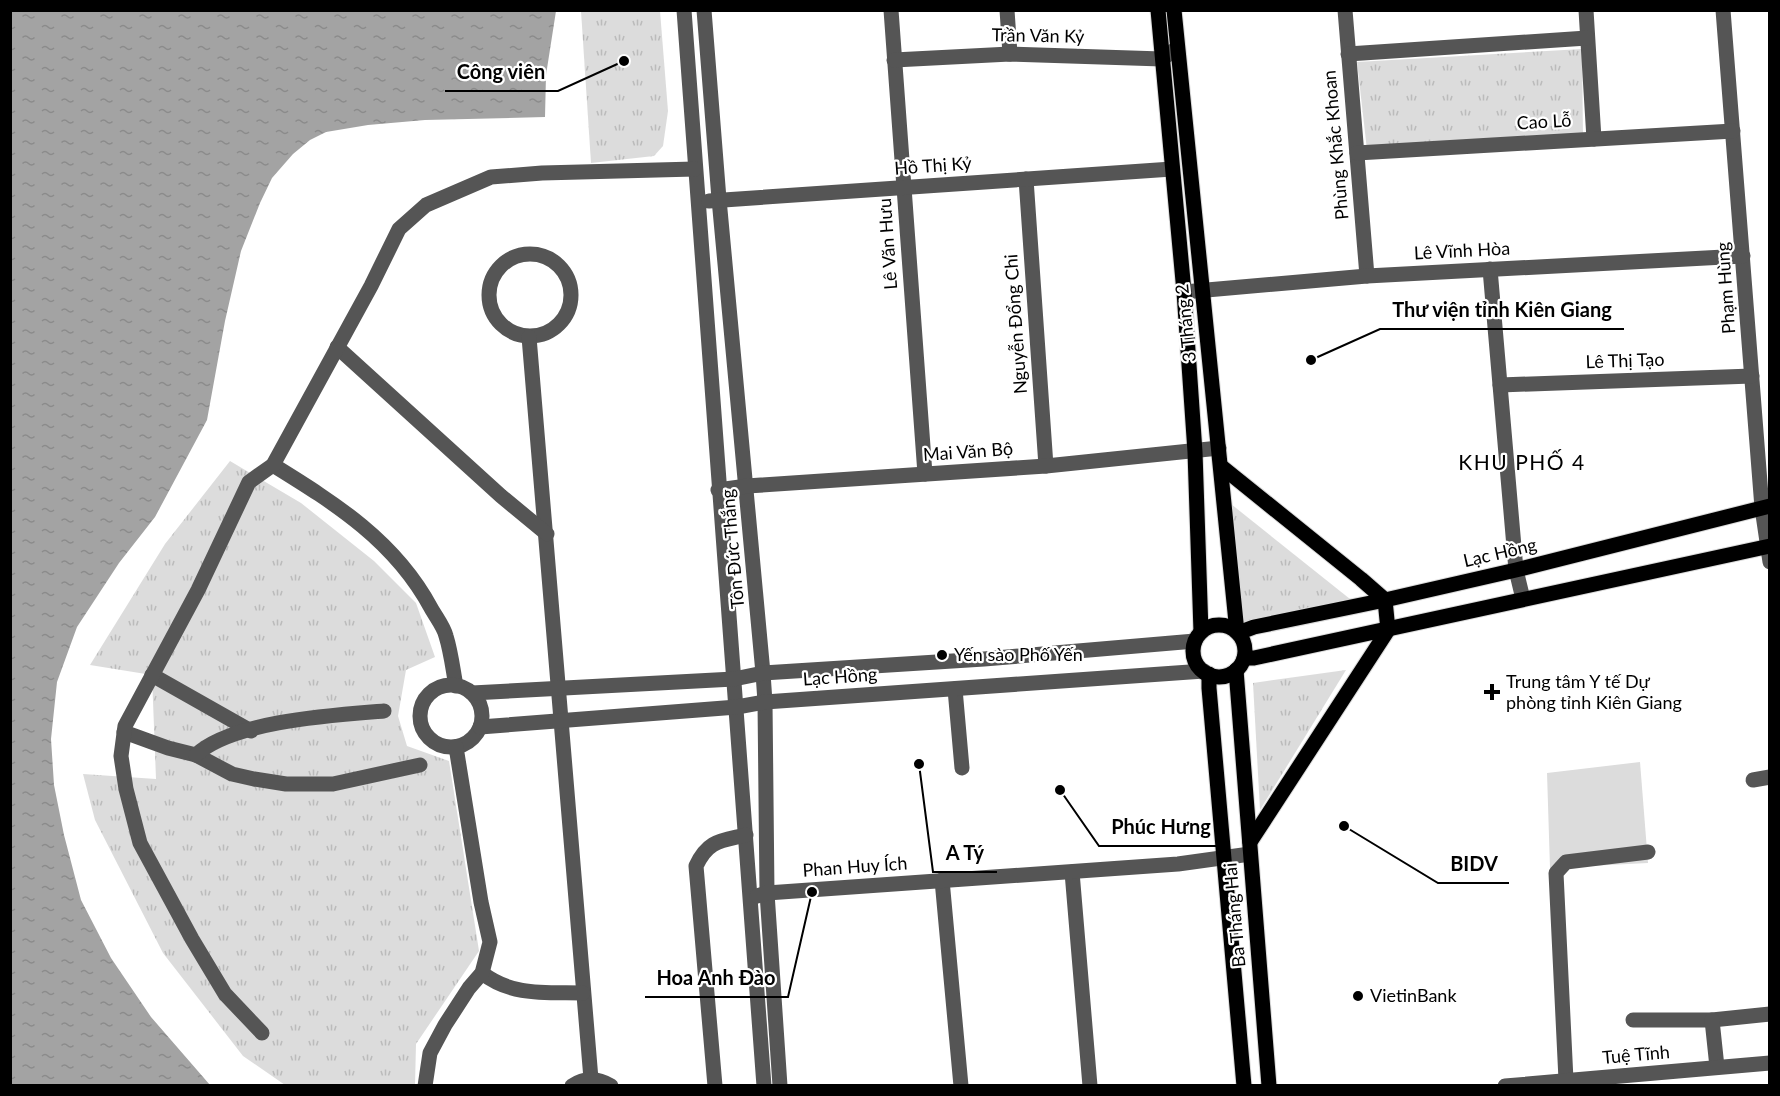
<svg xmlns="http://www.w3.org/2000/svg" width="1780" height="1096" viewBox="0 0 1780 1096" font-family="Lato,sans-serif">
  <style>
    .grass { fill: #dcdcdc }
    .park { fill: url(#park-tufts) }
    .water { fill: url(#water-ripples) }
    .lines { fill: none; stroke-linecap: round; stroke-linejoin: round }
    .major-casing { stroke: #dbdbdb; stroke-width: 17 }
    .minor { stroke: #555; stroke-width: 15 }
    .major { stroke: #000; stroke-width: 15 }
    .poi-dot { fill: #000; stroke: #fff; stroke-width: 2 }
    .labels { text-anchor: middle; stroke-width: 4.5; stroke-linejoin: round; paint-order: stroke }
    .street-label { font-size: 18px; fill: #000; stroke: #fff }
    .poi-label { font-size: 18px; fill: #000; stroke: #fff; text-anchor: start }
    .quarter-label { font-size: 21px; letter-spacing: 1.5px; fill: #000; stroke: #fff }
    .leader { fill: none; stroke: #000; stroke-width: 2 }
    .callout-dot { fill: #000; stroke: #fff; stroke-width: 2 }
    .callout-label { font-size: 20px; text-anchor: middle; font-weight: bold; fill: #000; stroke: #fff; stroke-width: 4.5; stroke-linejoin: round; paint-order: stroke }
  </style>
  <defs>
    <pattern id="park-tufts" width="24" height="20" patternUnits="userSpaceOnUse" patternTransform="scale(1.5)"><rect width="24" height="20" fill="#dcdcdc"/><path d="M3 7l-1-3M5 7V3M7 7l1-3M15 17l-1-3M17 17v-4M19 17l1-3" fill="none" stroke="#bbb"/></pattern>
    <pattern id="water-ripples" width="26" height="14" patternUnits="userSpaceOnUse" patternTransform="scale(1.5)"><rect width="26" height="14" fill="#a3a3a3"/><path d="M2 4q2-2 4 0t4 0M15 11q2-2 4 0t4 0" fill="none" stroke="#8b8b8b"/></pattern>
  </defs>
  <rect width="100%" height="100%" fill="#fff"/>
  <!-- grass -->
  <polygon class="grass" points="1640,762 1648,863 1550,868 1547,773"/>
  <!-- park -->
  <g class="park">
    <polygon points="581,11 660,11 668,111 663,146 654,156 591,163"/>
    <polygon points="1582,49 1583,138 1367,150 1357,62"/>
    <polygon points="230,461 301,503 374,561 416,603 435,657 406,670 398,716 407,746 449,761 479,951 416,1044 415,1085 285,1085 243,1056 163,953 95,820 83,774 156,779 152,675 90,665 165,544"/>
    <polygon points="1231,504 1350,599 1242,623"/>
    <polygon points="1346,670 1260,810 1253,683"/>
  </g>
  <!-- water -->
  <polygon class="water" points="10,11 556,11 546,75 545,117 425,120 368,125 326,132 310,140 293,154 272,178 260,203 241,251 225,321 207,420 155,517 119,563 77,627 57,682 51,739 54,785 64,835 81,900 111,958 151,1017 210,1085 11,1085"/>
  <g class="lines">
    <defs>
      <g id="major">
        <polyline points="1158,10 1184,292 1195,452 1201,632"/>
        <polyline points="1174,10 1237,632"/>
        <polyline points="1222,467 1361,579 1385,600 1388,630 1250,842"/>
        <circle cx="1219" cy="651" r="26"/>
        <polyline points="1238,633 1254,627 1385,600 1516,570 1770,506"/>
        <polyline points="1244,658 1254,658 1770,546"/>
        <polyline points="1236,670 1269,1086"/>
        <polyline points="1209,674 1209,688 1244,1086"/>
      </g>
    </defs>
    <!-- major casing -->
    <use href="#major" class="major-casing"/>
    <!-- minor -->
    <g class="minor">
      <polyline points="684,10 764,1086"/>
      <polyline points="704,10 719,199 763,673 765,702 767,893 780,1086"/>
      <polyline points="891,10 925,474"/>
      <polyline points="1007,10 1010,54"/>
      <polyline points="1345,10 1367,276"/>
      <polyline points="1586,10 1594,139"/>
      <polyline points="1723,10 1762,508 1770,562"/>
      <polyline points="1348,54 1587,38"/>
      <polyline points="894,60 1010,54 1162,59 1177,48"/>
      <polyline points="1357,153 1733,131"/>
      <polyline points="1026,179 1046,466"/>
      <polyline points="709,201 1172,169"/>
      <circle cx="530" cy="295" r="41"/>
      <polyline points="1490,269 1516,570 1523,599"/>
      <polyline points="1184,292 1367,276 1743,256"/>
      <polyline points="529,337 591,1079"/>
      <polyline points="337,347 501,496 547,534"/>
      <polyline points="1500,385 1752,376"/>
      <path d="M273 465C336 504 395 541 431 608 436 617 444 627 446 636 451 652 453 670 456 686"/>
      <polyline points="718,490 747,486 1046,466 1219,448"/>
      <polyline points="152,675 251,731"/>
      <circle cx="451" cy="716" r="31"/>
      <polyline points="955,689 962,768"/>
      <polyline points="472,693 734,679 763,673 984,659 1195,641"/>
      <polyline points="480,727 737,707 765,702 1204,671"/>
      <polyline points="124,732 168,748 196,755 232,774 254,779 286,784 333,784 420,765"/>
      <path d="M196 755C232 721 335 715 384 711"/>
      <polyline points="1753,780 1770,777"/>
      <polyline points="1072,872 1090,1086"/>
      <polyline points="942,880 961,1086"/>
      <polyline points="757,896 767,893 1178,864 1250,854"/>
      <path d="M482 973C513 997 547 992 583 993"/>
      <polyline points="1633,1020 1712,1020 1770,1014"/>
      <polyline points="1712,1020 1717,1067"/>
      <polyline points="262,1033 225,994 192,939 140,843 126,789 121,756 125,726 198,590 249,482 273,465 371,286 399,229 426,205 491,177 542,173 695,169"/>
      <polyline points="1566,1080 1556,873 1566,862 1648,852"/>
      <polyline points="425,1086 430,1053 445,1025 469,988 482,973 490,942 481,902 456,747"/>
      <path d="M572 1086C585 1077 598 1078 611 1086"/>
      <path d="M715 1086 696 866C708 840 721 841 746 835"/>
      <polyline points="1505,1086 1770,1063"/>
    </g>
    <!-- major -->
    <use href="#major" class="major"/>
  </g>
  <!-- markers -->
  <g class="poi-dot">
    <circle cx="942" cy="655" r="6"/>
    <path d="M1489 683h6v6h6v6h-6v6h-6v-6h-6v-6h6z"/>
    <circle cx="1358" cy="996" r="6"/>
  </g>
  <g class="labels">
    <!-- street labels -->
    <g class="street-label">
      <text transform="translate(1038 36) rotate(1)" y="6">Trần Văn Kỷ</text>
      <text transform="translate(1544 122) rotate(-3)" y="6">Cao Lỗ</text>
      <text transform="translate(1336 145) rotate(-95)" y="6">Phùng Khắc Khoan</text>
      <text transform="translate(933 166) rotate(-4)" y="6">Hồ Thị Kỷ</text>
      <text transform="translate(888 244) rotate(-94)" y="6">Lê Văn Hưu</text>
      <text transform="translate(1462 251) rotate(-3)" y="6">Lê Vĩnh Hòa</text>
      <text transform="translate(1726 288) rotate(-94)" y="6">Phạm Hùng</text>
      <text transform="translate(1186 323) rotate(-96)" y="6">3 Tháng 2</text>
      <text transform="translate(1016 324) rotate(-94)" y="6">Nguyễn Đổng Chi</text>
      <text transform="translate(1625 361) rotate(-2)" y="6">Lê Thị Tạo</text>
      <text transform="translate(968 452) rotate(-4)" y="6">Mai Văn Bộ</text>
      <text transform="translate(733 549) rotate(-95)" y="6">Tôn Đức Thắng</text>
      <text transform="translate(1500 553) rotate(-13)" y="6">Lạc Hồng</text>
      <text transform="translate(840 677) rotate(-4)" y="6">Lạc Hồng</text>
      <text transform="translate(855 867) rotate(-4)" y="6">Phan Huy Ích</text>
      <text transform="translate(1235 915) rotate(-95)" y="6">Ba Tháng Hai</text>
      <text transform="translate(1636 1055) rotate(-5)" y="6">Tuệ Tĩnh</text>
    </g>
    <!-- poi labels -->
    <g class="poi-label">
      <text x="954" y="661">Yến sào Phố Yến</text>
      <text x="1506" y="688">Trung tâm Y tế Dự<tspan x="1506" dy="21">phòng tỉnh Kiên Giang</tspan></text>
      <text x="1370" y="1002">VietinBank</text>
    </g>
    <!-- quarter labels -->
    <g class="quarter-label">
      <text x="1522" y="470">KHU PHỐ 4</text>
    </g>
  </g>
  <!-- callouts -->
  <path class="leader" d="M624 61L558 91H445M1311 360L1380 329H1624M1060 790L1099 846H1223M919 764L933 872H997M1344 826L1438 883H1509M812 892L788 997H645"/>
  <g class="callout-dot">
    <circle cx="624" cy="61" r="6"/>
    <circle cx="1311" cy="360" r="6"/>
    <circle cx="1060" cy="790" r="6"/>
    <circle cx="919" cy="764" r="6"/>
    <circle cx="1344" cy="826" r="6"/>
    <circle cx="812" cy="892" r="6"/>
  </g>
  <g class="callout-label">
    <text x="501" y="79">Công viên</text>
    <text x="1502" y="317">Thư viện tỉnh Kiên Giang</text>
    <text x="1161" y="834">Phúc Hưng</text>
    <text x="965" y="860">A Tý</text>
    <text x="1474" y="871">BIDV</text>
    <text x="716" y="985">Hoa Anh Đào</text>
  </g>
  <!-- border -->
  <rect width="1780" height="1096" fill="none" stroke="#000000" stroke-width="24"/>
</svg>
